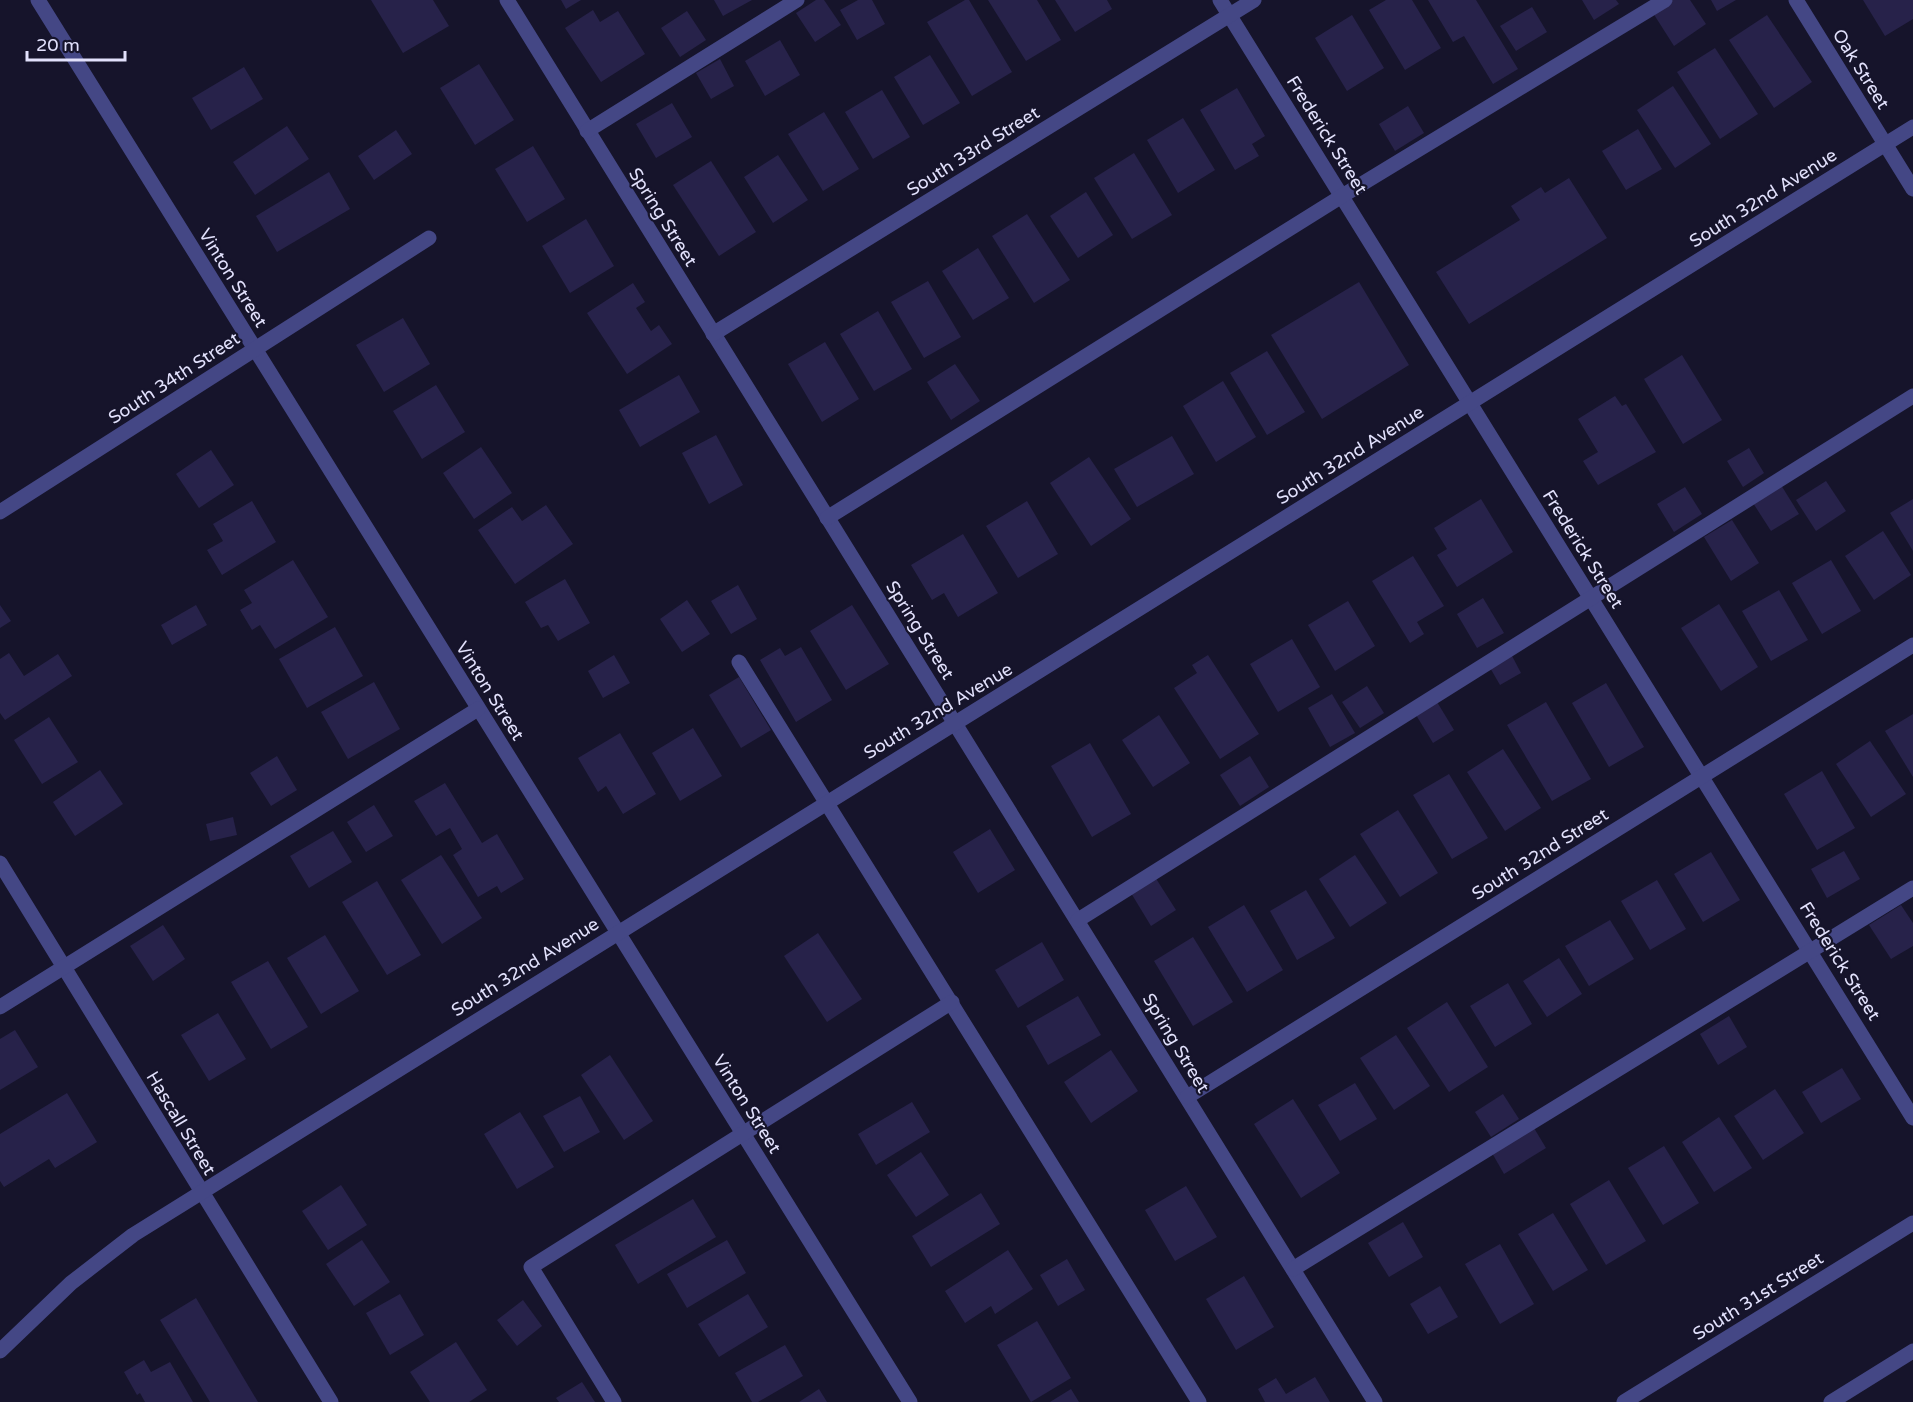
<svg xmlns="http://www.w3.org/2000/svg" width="1913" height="1402" viewBox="0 0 1913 1402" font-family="'Varela Round',sans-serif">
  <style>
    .building { fill: #27224a }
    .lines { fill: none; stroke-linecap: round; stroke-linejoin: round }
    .minor { stroke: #444785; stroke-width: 15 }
    .labels { text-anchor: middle; stroke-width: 4.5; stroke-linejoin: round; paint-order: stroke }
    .street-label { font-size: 18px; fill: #e2e1fc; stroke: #16142b }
  </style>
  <rect width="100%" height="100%" fill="#16142b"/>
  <!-- building -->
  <g class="building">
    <polygon points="371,0 433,0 449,26 403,53"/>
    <polygon points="561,0 581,0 566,9"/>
    <polygon points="714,0 752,0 723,16"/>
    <polygon points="816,0 824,0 841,25 815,42 796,13"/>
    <polygon points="858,0 872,0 885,24 857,40 840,10"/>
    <polygon points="965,0 969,0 1012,72 972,96 927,22"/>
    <polygon points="988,0 1037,0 1061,40 1026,61"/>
    <polygon points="1055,0 1107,0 1112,9 1075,32"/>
    <polygon points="1386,0 1412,0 1441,48 1405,70 1369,10"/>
    <polygon points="1428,0 1476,0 1518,69 1493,84 1464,36 1453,42"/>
    <polygon points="1582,0 1616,0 1619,4 1594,20"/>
    <polygon points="1673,0 1690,0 1706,24 1674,46 1653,13"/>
    <polygon points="1711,0 1736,0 1717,11"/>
    <polygon points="1863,0 1913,0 1913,19 1885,36"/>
    <polygon points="1532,7 1547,32 1516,51 1500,26"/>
    <polygon points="593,10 600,22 618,11 645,54 601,82 565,28"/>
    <polygon points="687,11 706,40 680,57 661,28"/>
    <polygon points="1352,15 1384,68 1347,91 1315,38"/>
    <polygon points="1767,15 1812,82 1774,108 1729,40"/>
    <polygon points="780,40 800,75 765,96 745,61"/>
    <polygon points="1715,48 1758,114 1720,139 1677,72"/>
    <polygon points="930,55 960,103 923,125 894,77"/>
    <polygon points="720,59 734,86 711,99 696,73"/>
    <polygon points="479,64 514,120 475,145 440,88"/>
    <polygon points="244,67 263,99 211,130 192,98"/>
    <polygon points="1673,86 1711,144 1675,168 1637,110"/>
    <polygon points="1237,88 1265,136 1252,144 1259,156 1235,170 1200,110"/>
    <polygon points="882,90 910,137 873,159 845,112"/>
    <polygon points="672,103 692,137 656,158 636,124"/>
    <polygon points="1408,106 1424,133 1395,151 1379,124"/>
    <polygon points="824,112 859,169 823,191 788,134"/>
    <polygon points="1183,118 1215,170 1178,193 1147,140"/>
    <polygon points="287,126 309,159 255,195 233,162"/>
    <polygon points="1638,129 1662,169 1626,190 1602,151"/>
    <polygon points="396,130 412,154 374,180 358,156"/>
    <polygon points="533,146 565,199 527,222 495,169"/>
    <polygon points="1134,153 1172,215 1132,239 1094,178"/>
    <polygon points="778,155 808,200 773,223 744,177"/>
    <polygon points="711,161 756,232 719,256 673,185"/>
    <polygon points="329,172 350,209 277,252 256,216"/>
    <polygon points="1569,178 1607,238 1469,324 1436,272 1520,220 1511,206 1541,187 1545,193"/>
    <polygon points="1086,192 1113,235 1078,258 1050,216"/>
    <polygon points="1027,214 1070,280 1034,303 992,236"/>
    <polygon points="586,219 614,266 570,293 542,246"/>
    <polygon points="978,248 1009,298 973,320 942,271"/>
    <polygon points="928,281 961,337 924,358 891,302"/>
    <polygon points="1359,282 1409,365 1322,419 1271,335"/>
    <polygon points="633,283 645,302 636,308 651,331 659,325 672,344 627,374 587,313"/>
    <polygon points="878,311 912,369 874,391 840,334"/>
    <polygon points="403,318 430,364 384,392 356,345"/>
    <polygon points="825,342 859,399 822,422 788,364"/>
    <polygon points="1267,351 1305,412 1267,435 1230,373"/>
    <polygon points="1682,355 1722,420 1683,444 1644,379"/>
    <polygon points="955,364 980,401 951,420 927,382"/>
    <polygon points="679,375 700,412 640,447 619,410"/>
    <polygon points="1223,381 1256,437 1216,462 1183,406"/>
    <polygon points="436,385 465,432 422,459 393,411"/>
    <polygon points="1615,396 1622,406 1626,404 1656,452 1598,485 1583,461 1598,452 1578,419"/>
    <polygon points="716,435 743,485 709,504 682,453"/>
    <polygon points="1172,436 1194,474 1137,507 1114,469"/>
    <polygon points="481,447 512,493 474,519 443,473"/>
    <polygon points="1749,448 1764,473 1743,487 1727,461"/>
    <polygon points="211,450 234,485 199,508 176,474"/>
    <polygon points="1089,457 1131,519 1091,546 1050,483"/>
    <polygon points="1826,481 1846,511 1816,531 1796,500"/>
    <polygon points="1781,485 1799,514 1771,531 1753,503"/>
    <polygon points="1685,487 1702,514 1674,532 1657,504"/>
    <polygon points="1481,499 1513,552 1457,587 1437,555 1447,549 1434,528"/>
    <polygon points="1913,499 1913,551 1890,513"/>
    <polygon points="252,501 276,542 222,575 207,550 223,541 213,524"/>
    <polygon points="1027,501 1058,554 1018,578 986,526"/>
    <polygon points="546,505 573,544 515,584 478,530 512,507 522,521"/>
    <polygon points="1732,520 1759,563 1731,581 1704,537"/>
    <polygon points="1883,531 1911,575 1874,600 1845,556"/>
    <polygon points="963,534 998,593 958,617 944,593 932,600 911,565"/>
    <polygon points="1413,556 1444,606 1417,622 1424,634 1410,643 1372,581"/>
    <polygon points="293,560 328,617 275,649 260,625 252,630 240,610 252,603 244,590"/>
    <polygon points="1831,560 1861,611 1822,634 1792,583"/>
    <polygon points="565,579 590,623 558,641 548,625 541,628 525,602"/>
    <polygon points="738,585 757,619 731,634 711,601"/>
    <polygon points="1779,590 1808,640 1771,661 1742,611"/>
    <polygon points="1483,598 1504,633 1477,648 1457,614"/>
    <polygon points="687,600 710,634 682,652 660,619"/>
    <polygon points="1348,601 1375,646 1335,671 1308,625"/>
    <polygon points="1719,604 1758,667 1721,691 1681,628"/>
    <polygon points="0,605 11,621 0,628"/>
    <polygon points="196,605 207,625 172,645 161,625"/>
    <polygon points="852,605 889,664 846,690 810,631"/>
    <polygon points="335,627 363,676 307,708 279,659"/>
    <polygon points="1292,639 1320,687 1278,712 1250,664"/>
    <polygon points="801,647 832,700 796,722 760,660 780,648 785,656"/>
    <polygon points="9,653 24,676 58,654 72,676 5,720 0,713 0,659"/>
    <polygon points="1511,654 1521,673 1500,685 1489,666"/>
    <polygon points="614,655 630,683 603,698 588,671"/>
    <polygon points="1208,655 1259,734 1220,759 1174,688 1197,673 1192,665"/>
    <polygon points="739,677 771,730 741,748 709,695"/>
    <polygon points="374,682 400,729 348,759 321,712"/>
    <polygon points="1606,683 1644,747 1609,767 1572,703"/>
    <polygon points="1367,686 1384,713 1360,728 1342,702"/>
    <polygon points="1332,694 1355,733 1330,747 1308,708"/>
    <polygon points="1434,697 1454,730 1433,743 1413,710"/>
    <polygon points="1546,702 1591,779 1552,801 1507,725"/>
    <polygon points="1913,714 1913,777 1885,731"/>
    <polygon points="1159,715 1190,763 1153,787 1122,740"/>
    <polygon points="49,717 78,762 42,784 14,740"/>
    <polygon points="693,728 722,776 680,801 652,753"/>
    <polygon points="620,733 656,794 623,814 606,786 598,792 578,758"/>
    <polygon points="1870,741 1906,794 1871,817 1836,764"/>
    <polygon points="1090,743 1131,814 1092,837 1051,766"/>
    <polygon points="1503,749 1541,808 1505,831 1467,772"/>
    <polygon points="277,756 297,790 271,806 250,773"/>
    <polygon points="1250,756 1269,787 1240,806 1220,775"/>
    <polygon points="100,770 123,804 75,836 53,802"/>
    <polygon points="1822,771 1855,828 1817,850 1784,794"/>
    <polygon points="1449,774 1488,838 1452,859 1413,795"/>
    <polygon points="445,783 482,843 497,834 524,879 501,893 497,886 478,897 453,855 462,849 450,828 436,836 414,801"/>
    <polygon points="374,805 393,836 366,852 347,822"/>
    <polygon points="1398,810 1438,873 1400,897 1360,834"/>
    <polygon points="233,817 237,835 210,841 206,824"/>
    <polygon points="990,829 1015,870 978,893 953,852"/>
    <polygon points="333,831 352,862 309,888 290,856"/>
    <polygon points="1844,851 1860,879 1827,898 1811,869"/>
    <polygon points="1711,852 1740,900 1703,922 1674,874"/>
    <polygon points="441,855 482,918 442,944 401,880"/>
    <polygon points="1355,855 1387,903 1350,927 1319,879"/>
    <polygon points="1155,877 1176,910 1151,926 1131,893"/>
    <polygon points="1657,880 1686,929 1650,950 1621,901"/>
    <polygon points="377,881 421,955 387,975 342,902"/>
    <polygon points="1306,890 1335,938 1297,960 1270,911"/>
    <polygon points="1244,905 1283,970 1247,992 1208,927"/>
    <polygon points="1901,905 1913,923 1913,946 1891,959 1869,925"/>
    <polygon points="1610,920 1634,959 1589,986 1565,946"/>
    <polygon points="163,925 185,959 153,981 130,946"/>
    <polygon points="818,933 862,999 827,1022 784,956"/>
    <polygon points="325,935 359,991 321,1014 287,958"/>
    <polygon points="1193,937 1233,1002 1193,1026 1154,961"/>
    <polygon points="1042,942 1064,980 1018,1008 995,970"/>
    <polygon points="1559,958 1582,994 1547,1017 1523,981"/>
    <polygon points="268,961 308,1027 271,1049 231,982"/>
    <polygon points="1508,983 1532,1024 1495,1047 1470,1006"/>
    <polygon points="1078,996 1101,1035 1048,1065 1026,1026"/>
    <polygon points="1447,1002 1488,1067 1449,1092 1407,1028"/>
    <polygon points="218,1013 246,1059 209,1081 181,1035"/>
    <polygon points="1729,1016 1747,1047 1718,1065 1700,1034"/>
    <polygon points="15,1030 38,1067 0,1090 0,1039"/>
    <polygon points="1396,1035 1430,1086 1394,1110 1360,1058"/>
    <polygon points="1111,1050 1138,1091 1091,1123 1064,1082"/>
    <polygon points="610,1055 653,1121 624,1140 581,1075"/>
    <polygon points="1842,1068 1861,1099 1821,1123 1802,1092"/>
    <polygon points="1355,1083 1377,1119 1340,1141 1318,1105"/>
    <polygon points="1775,1089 1804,1133 1763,1160 1734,1116"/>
    <polygon points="67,1093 97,1142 55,1168 49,1159 4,1187 0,1181 0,1134"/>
    <polygon points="1503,1094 1519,1119 1491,1137 1475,1112"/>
    <polygon points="580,1096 600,1132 564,1152 543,1116"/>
    <polygon points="1293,1099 1340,1173 1301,1198 1254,1124"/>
    <polygon points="912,1102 930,1132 876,1165 858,1134"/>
    <polygon points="520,1112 554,1167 517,1189 484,1134"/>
    <polygon points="1719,1117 1752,1168 1714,1192 1682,1142"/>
    <polygon points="1534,1128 1546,1148 1504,1174 1492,1153"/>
    <polygon points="1664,1146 1699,1203 1663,1225 1628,1168"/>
    <polygon points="921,1152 949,1195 916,1217 887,1175"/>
    <polygon points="1609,1180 1646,1241 1606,1265 1570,1204"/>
    <polygon points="341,1185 367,1225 328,1250 302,1211"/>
    <polygon points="1186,1186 1217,1237 1175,1261 1145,1210"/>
    <polygon points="981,1193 1000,1224 931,1267 912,1236"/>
    <polygon points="693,1199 716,1237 638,1284 615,1245"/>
    <polygon points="1553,1213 1588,1270 1553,1291 1518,1234"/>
    <polygon points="1403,1222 1423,1257 1389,1277 1368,1243"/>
    <polygon points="362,1240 390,1282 354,1306 326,1264"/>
    <polygon points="727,1240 746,1273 687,1308 667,1274"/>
    <polygon points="1500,1244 1534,1304 1500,1324 1465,1264"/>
    <polygon points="1008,1250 1033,1289 995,1314 991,1306 965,1323 945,1291"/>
    <polygon points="1067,1259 1085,1290 1058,1306 1040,1275"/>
    <polygon points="1244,1276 1274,1327 1236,1350 1206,1299"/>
    <polygon points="1440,1286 1458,1317 1428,1334 1410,1304"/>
    <polygon points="400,1294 424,1335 390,1355 366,1313"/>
    <polygon points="748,1294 768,1327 719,1357 698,1324"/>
    <polygon points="196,1298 258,1402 210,1402 160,1320"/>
    <polygon points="523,1300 542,1326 517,1346 497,1320"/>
    <polygon points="1037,1321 1071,1378 1031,1402 997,1345"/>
    <polygon points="456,1342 487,1390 469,1402 430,1402 410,1372"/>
    <polygon points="785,1345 803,1376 758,1402 752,1402 735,1373"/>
    <polygon points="144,1360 151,1372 170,1362 193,1402 145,1402 140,1393 137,1395 124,1372"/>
    <polygon points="1315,1377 1330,1402 1265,1402 1258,1389 1276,1378 1286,1394"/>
    <polygon points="582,1382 595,1402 559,1402 556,1398"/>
    <polygon points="819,1389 827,1402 799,1402"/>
    <polygon points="1071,1389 1079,1402 1050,1402"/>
  </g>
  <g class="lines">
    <!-- minor -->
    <g class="minor">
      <polyline points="38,0 910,1402"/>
      <polyline points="507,0 1375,1402"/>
      <polyline points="1220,0 1913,1118"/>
      <polyline points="1796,0 1913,189"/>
      <polyline points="587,131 797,0"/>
      <polyline points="713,334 1254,0"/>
      <polyline points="0,512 429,238"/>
      <polyline points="827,518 1342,196 1665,0"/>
      <polyline points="739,662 1199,1402"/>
      <polyline points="0,863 331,1402"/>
      <polyline points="1078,920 1913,396"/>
      <polyline points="0,1007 478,709"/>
      <polyline points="1187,1097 1913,645"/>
      <polyline points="1293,1269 1913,888"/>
      <polyline points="0,1351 71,1283 133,1235 1913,127"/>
      <polyline points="614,1402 531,1267 952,1002"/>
      <polyline points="1624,1402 1913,1223"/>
      <polyline points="1831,1402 1913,1351"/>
    </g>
  </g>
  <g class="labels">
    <!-- street labels -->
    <g class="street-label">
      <text transform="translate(1861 69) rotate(58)" y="6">Oak Street</text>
      <text transform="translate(1327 135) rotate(58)" y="6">Frederick Street</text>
      <text transform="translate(973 151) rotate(-32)" y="6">South 33rd Street</text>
      <text transform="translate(1763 198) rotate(-32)" y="6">South 32nd Avenue</text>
      <text transform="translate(663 217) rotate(58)" y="6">Spring Street</text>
      <text transform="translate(233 278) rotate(58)" y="6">Vinton Street</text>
      <text transform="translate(174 378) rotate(-33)" y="6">South 34th Street</text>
      <text transform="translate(1350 455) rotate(-32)" y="6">South 32nd Avenue</text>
      <text transform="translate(1583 549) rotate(58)" y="6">Frederick Street</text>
      <text transform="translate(920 630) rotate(58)" y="6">Spring Street</text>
      <text transform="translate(490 691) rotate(58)" y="6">Vinton Street</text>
      <text transform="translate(938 711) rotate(-31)" y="6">South 32nd Avenue</text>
      <text transform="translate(1540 854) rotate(-32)" y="6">South 32nd Street</text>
      <text transform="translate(1840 961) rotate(58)" y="6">Frederick Street</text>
      <text transform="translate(525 967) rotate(-32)" y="6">South 32nd Avenue</text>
      <text transform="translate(1176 1043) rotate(59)" y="6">Spring Street</text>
      <text transform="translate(747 1104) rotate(58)" y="6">Vinton Street</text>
      <text transform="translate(181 1123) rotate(59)" y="6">Hascall Street</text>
      <text transform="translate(1758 1296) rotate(-32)" y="6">South 31st Street</text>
    </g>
  </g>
  <!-- scale -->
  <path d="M27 51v9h98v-9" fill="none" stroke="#e2e1fc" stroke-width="3"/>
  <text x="36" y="51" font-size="18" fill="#e2e1fc" stroke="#16142b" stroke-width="4.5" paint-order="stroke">20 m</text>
</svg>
